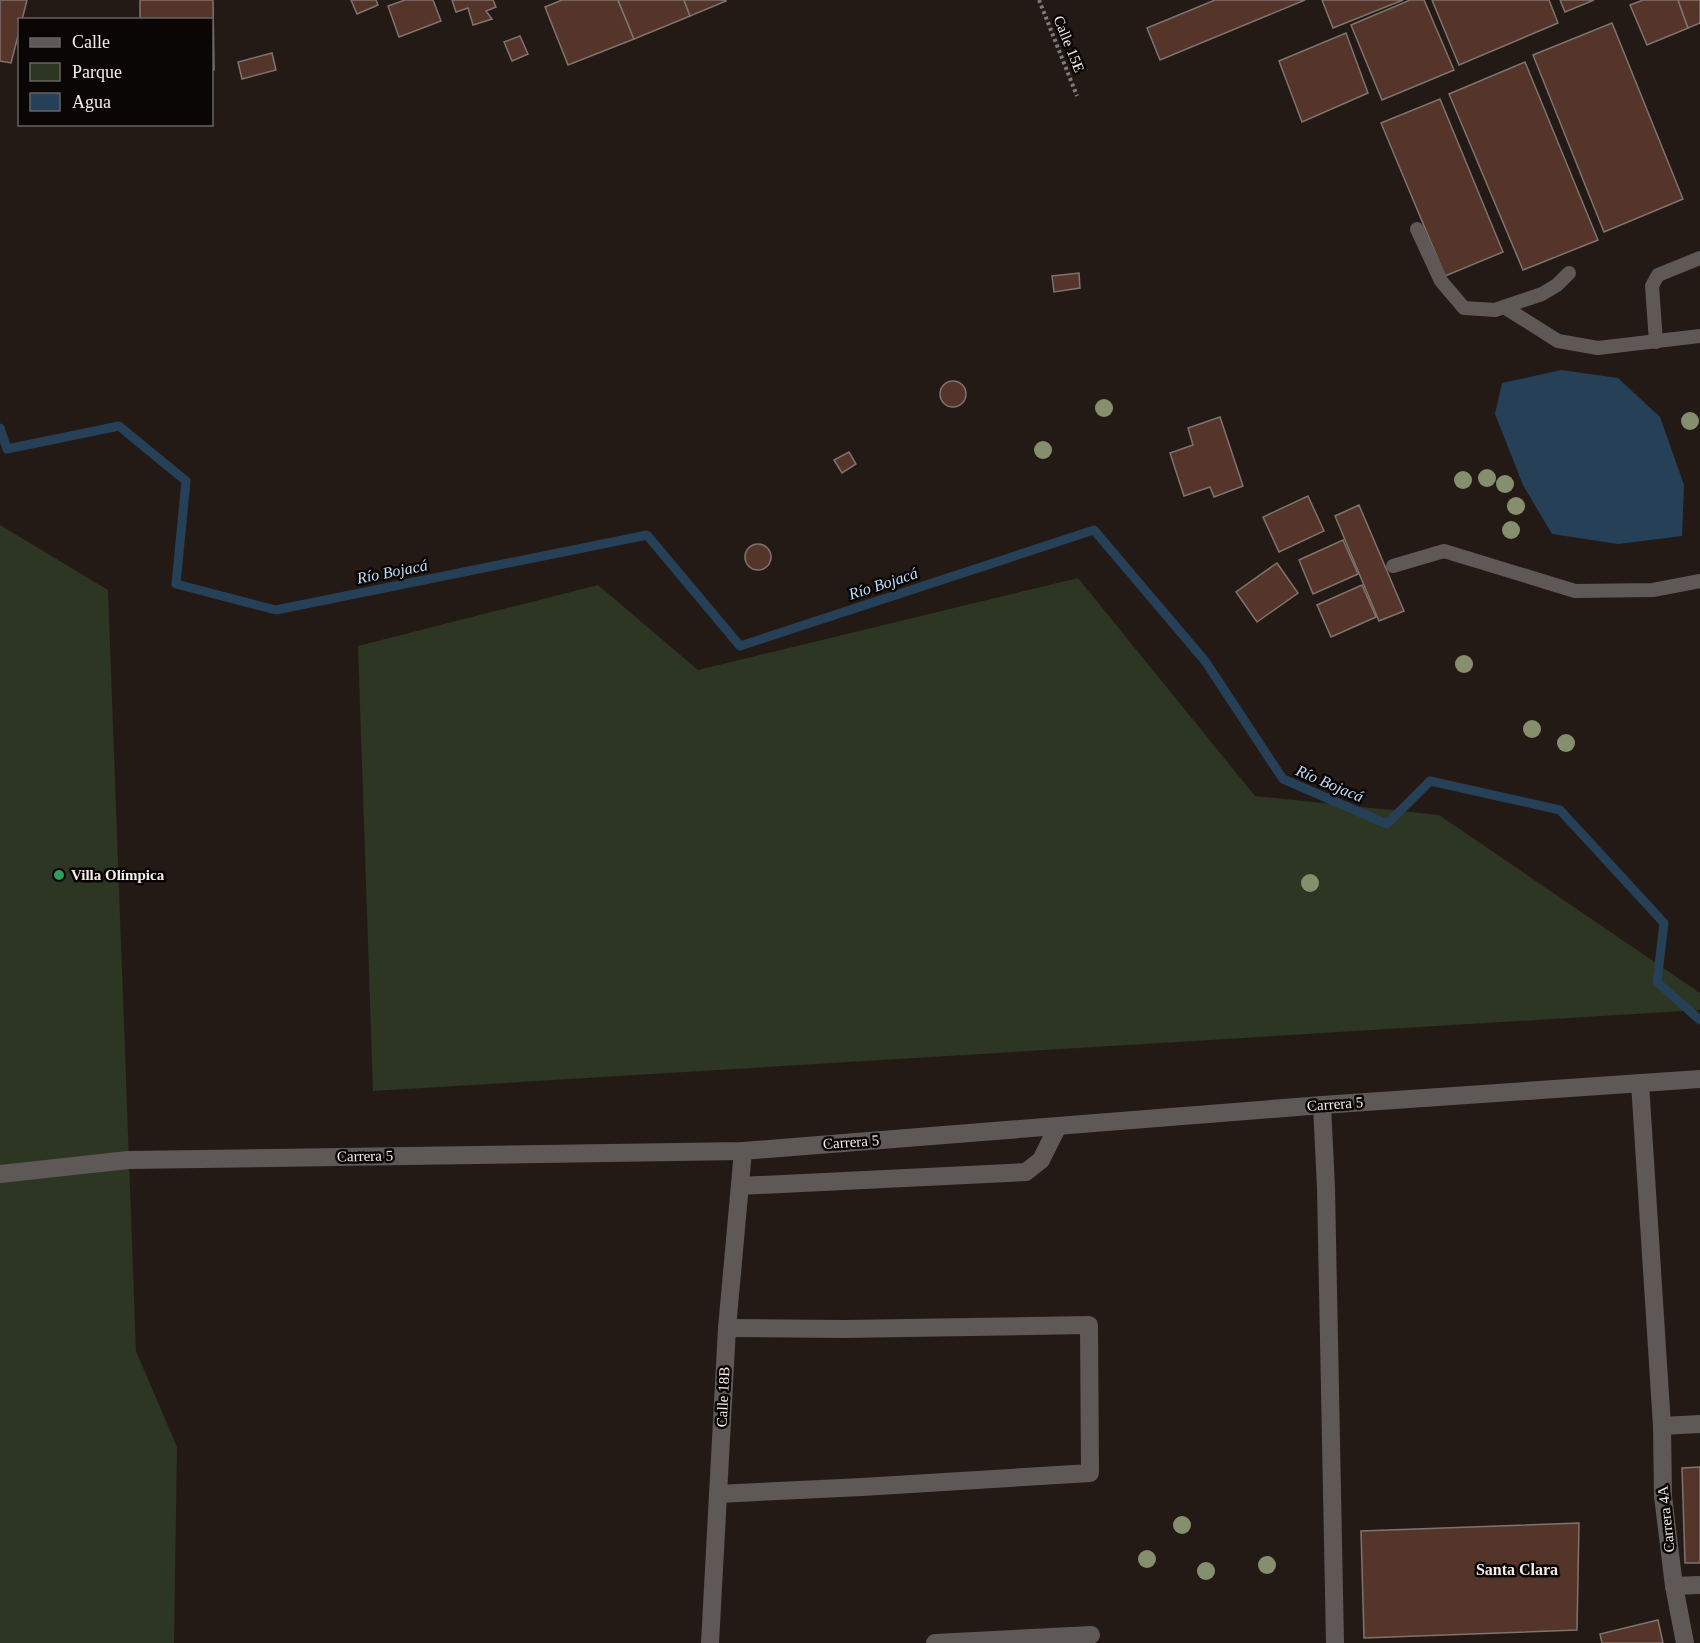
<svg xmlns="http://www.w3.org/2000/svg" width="1700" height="1643" viewBox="0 0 1700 1643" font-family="Georgia,serif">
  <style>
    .green { fill: #2d3523 }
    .water { fill: #264057 }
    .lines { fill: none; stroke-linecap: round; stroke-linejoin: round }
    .stream { stroke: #264057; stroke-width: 9 }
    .building { fill: #55352a; stroke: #7f736f; stroke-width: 1.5 }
    .path { stroke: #827a77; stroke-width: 4; stroke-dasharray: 3 3; stroke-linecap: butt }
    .lane { stroke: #5e5857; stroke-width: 14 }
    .street { stroke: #5e5857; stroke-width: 18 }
    .tree { fill: #858f6e }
    .leisure-dot { fill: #2e9e5b; stroke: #090605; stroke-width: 2 }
    .labels { text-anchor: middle; stroke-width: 5; stroke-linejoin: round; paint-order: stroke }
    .street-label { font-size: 15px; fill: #f5eeec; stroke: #090605 }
    .poi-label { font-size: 15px; font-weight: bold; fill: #f5eeec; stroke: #090605; text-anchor: start }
    .water-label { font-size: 16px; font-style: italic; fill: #c1def8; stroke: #090605 }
    .neighbourhood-label { font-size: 16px; font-weight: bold; fill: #f5eeec; stroke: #090605 }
  </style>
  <rect width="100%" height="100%" fill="#231a16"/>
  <!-- green -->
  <g class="green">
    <polygon points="0,525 108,590 136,1351 177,1447 174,1643 0,1643"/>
    <polygon points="1078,578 1255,796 1439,815 1700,993 1700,1010 373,1091 358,646 598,585 698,670"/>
  </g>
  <!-- water -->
  <polygon class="water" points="1561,370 1618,378 1660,417 1684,485 1682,536 1618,544 1552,534 1523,485 1495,414 1502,383"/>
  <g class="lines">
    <!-- stream -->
    <polyline class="stream" points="0,428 7,449 119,426 186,481 176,584 276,610 647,535 740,646 1094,530 1205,661 1283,779 1387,824 1430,781 1560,810 1664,923 1657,982 1700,1020"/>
  </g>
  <!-- building -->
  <g class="building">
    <polygon points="0,0 27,0 22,20 20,20 20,28 11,63 0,61"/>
    <polygon points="140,0 213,0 214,70 212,70 212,20 140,20"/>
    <polygon points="351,0 376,0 378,5 357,14"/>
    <polygon points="405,0 433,0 441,21 399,37 388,6"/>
    <polygon points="452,0 493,0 496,7 486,11 492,19 473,25 468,8 456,12"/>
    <polygon points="562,0 618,0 634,39 568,65 545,7"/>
    <polygon points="618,0 684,0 690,16 634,39"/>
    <polygon points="684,0 726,0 726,1 690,16"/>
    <polygon points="1215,0 1305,0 1160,60 1147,28"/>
    <polygon points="1322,0 1403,0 1333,28"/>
    <polygon points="1410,0 1424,0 1454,70 1382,100 1351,25"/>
    <polygon points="1432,0 1549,0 1558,23 1459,65"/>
    <polygon points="1560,0 1594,0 1565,12"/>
    <polygon points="1643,0 1678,0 1688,28 1647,45 1630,5"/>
    <polygon points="1678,0 1700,0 1700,23 1688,28"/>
    <polygon points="1612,23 1683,199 1604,232 1533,55"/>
    <polygon points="1346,33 1368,93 1302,122 1279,61"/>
    <polygon points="520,36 528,54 512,61 504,42"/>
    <polygon points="272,53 276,70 242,79 238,62"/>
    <polygon points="1525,62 1598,240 1523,270 1449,94"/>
    <polygon points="1440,99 1503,252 1445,276 1381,123"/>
    <polygon points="1079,273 1080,288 1054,292 1052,276"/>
    <circle cx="953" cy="394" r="13"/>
    <polygon points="1220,417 1243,486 1214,497 1210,487 1184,496 1170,453 1193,445 1188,428"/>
    <polygon points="849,452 856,464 842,473 834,460"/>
    <polygon points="1308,496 1324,531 1279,552 1263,517"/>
    <polygon points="1359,505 1404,611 1379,621 1335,516"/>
    <polygon points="1343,540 1358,574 1313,594 1299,560"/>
    <circle cx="758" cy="557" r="13"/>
    <polygon points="1277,563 1298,593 1257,622 1236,592"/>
    <polygon points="1362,585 1376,617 1331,637 1317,605"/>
    <polygon points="1700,1467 1700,1563 1685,1563 1682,1468"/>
    <polygon points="1579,1523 1577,1630 1364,1638 1361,1531"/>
    <polygon points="1658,1620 1663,1643 1602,1643 1600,1634"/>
  </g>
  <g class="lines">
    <!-- path -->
    <polyline class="path" points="1039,0 1077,96"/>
    <!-- lane -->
    <g class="lane">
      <polyline points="1417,229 1441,281 1464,308 1495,310 1542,294 1557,285 1569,273"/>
      <polyline points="1504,307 1558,341 1598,348 1700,336"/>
      <polyline points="1656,342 1652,286 1658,275 1700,258"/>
      <polyline points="1393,566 1444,551 1575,591 1653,590 1700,581"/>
    </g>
    <!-- street -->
    <g class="street">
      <polyline points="1640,1083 1662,1426 1663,1496 1674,1586 1685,1643"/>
      <polyline points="1322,1105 1326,1188 1335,1643"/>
      <polyline points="0,1174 128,1160 743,1151 1322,1105 1700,1079"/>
      <polyline points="740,1186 1026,1172 1041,1160 1058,1126"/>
      <polyline points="1662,1426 1700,1424"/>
      <polyline points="718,1494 862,1487 1090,1473 1089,1325 844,1329 727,1328"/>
      <polyline points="1674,1586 1700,1585"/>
      <polyline points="710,1643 727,1328 743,1151"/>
      <polyline points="935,1643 1091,1635"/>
    </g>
  </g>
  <!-- trees -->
  <g class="tree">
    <circle cx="1104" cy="408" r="9"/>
    <circle cx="1690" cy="421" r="9"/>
    <circle cx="1043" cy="450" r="9"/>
    <circle cx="1487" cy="478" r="9"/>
    <circle cx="1463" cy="480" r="9"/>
    <circle cx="1505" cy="484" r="9"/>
    <circle cx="1516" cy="506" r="9"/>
    <circle cx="1511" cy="530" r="9"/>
    <circle cx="1464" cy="664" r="9"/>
    <circle cx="1532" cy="729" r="9"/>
    <circle cx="1566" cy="743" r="9"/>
    <circle cx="1310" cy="883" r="9"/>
    <circle cx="1182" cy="1525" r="9"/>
    <circle cx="1147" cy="1559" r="9"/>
    <circle cx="1267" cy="1565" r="9"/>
    <circle cx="1206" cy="1571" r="9"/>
  </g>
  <!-- markers -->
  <circle class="leisure-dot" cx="59" cy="875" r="6"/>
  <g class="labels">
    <!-- street labels -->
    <g class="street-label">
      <text transform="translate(1069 44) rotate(68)" y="5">Calle 15E</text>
      <text transform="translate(1335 1104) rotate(-4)" y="5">Carrera 5</text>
      <text transform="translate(851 1142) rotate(-4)" y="5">Carrera 5</text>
      <text transform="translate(365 1156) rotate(-1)" y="5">Carrera 5</text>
      <text transform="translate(723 1397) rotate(-87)" y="5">Calle 18B</text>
      <text transform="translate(1666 1519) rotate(-96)" y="5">Carrera 4A</text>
    </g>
    <!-- poi labels -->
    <g class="poi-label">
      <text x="71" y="880">Villa Olímpica</text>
    </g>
    <!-- water labels -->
    <g class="water-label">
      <text transform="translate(392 571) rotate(-11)" y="6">Río Bojacá</text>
      <text transform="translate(883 583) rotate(-18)" y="6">Río Bojacá</text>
      <text transform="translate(1330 783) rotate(23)" y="6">Río Bojacá</text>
    </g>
    <!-- neighbourhood labels -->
    <g class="neighbourhood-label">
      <text x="1517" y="1575">Santa Clara</text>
    </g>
  </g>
  <!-- legend -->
  <rect x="18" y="18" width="195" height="108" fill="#090605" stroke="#676361" stroke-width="1.5"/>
  <rect x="30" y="38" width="30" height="9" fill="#5e5857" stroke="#676361" stroke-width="1.5"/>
  <text x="72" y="48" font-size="18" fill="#f5eeec">Calle</text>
  <rect x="30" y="63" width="30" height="18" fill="#2d3523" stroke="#676361" stroke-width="1.5"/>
  <text x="72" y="78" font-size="18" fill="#f5eeec">Parque</text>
  <rect x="30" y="93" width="30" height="18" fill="#264057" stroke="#676361" stroke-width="1.5"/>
  <text x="72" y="108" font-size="18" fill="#f5eeec">Agua</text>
</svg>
